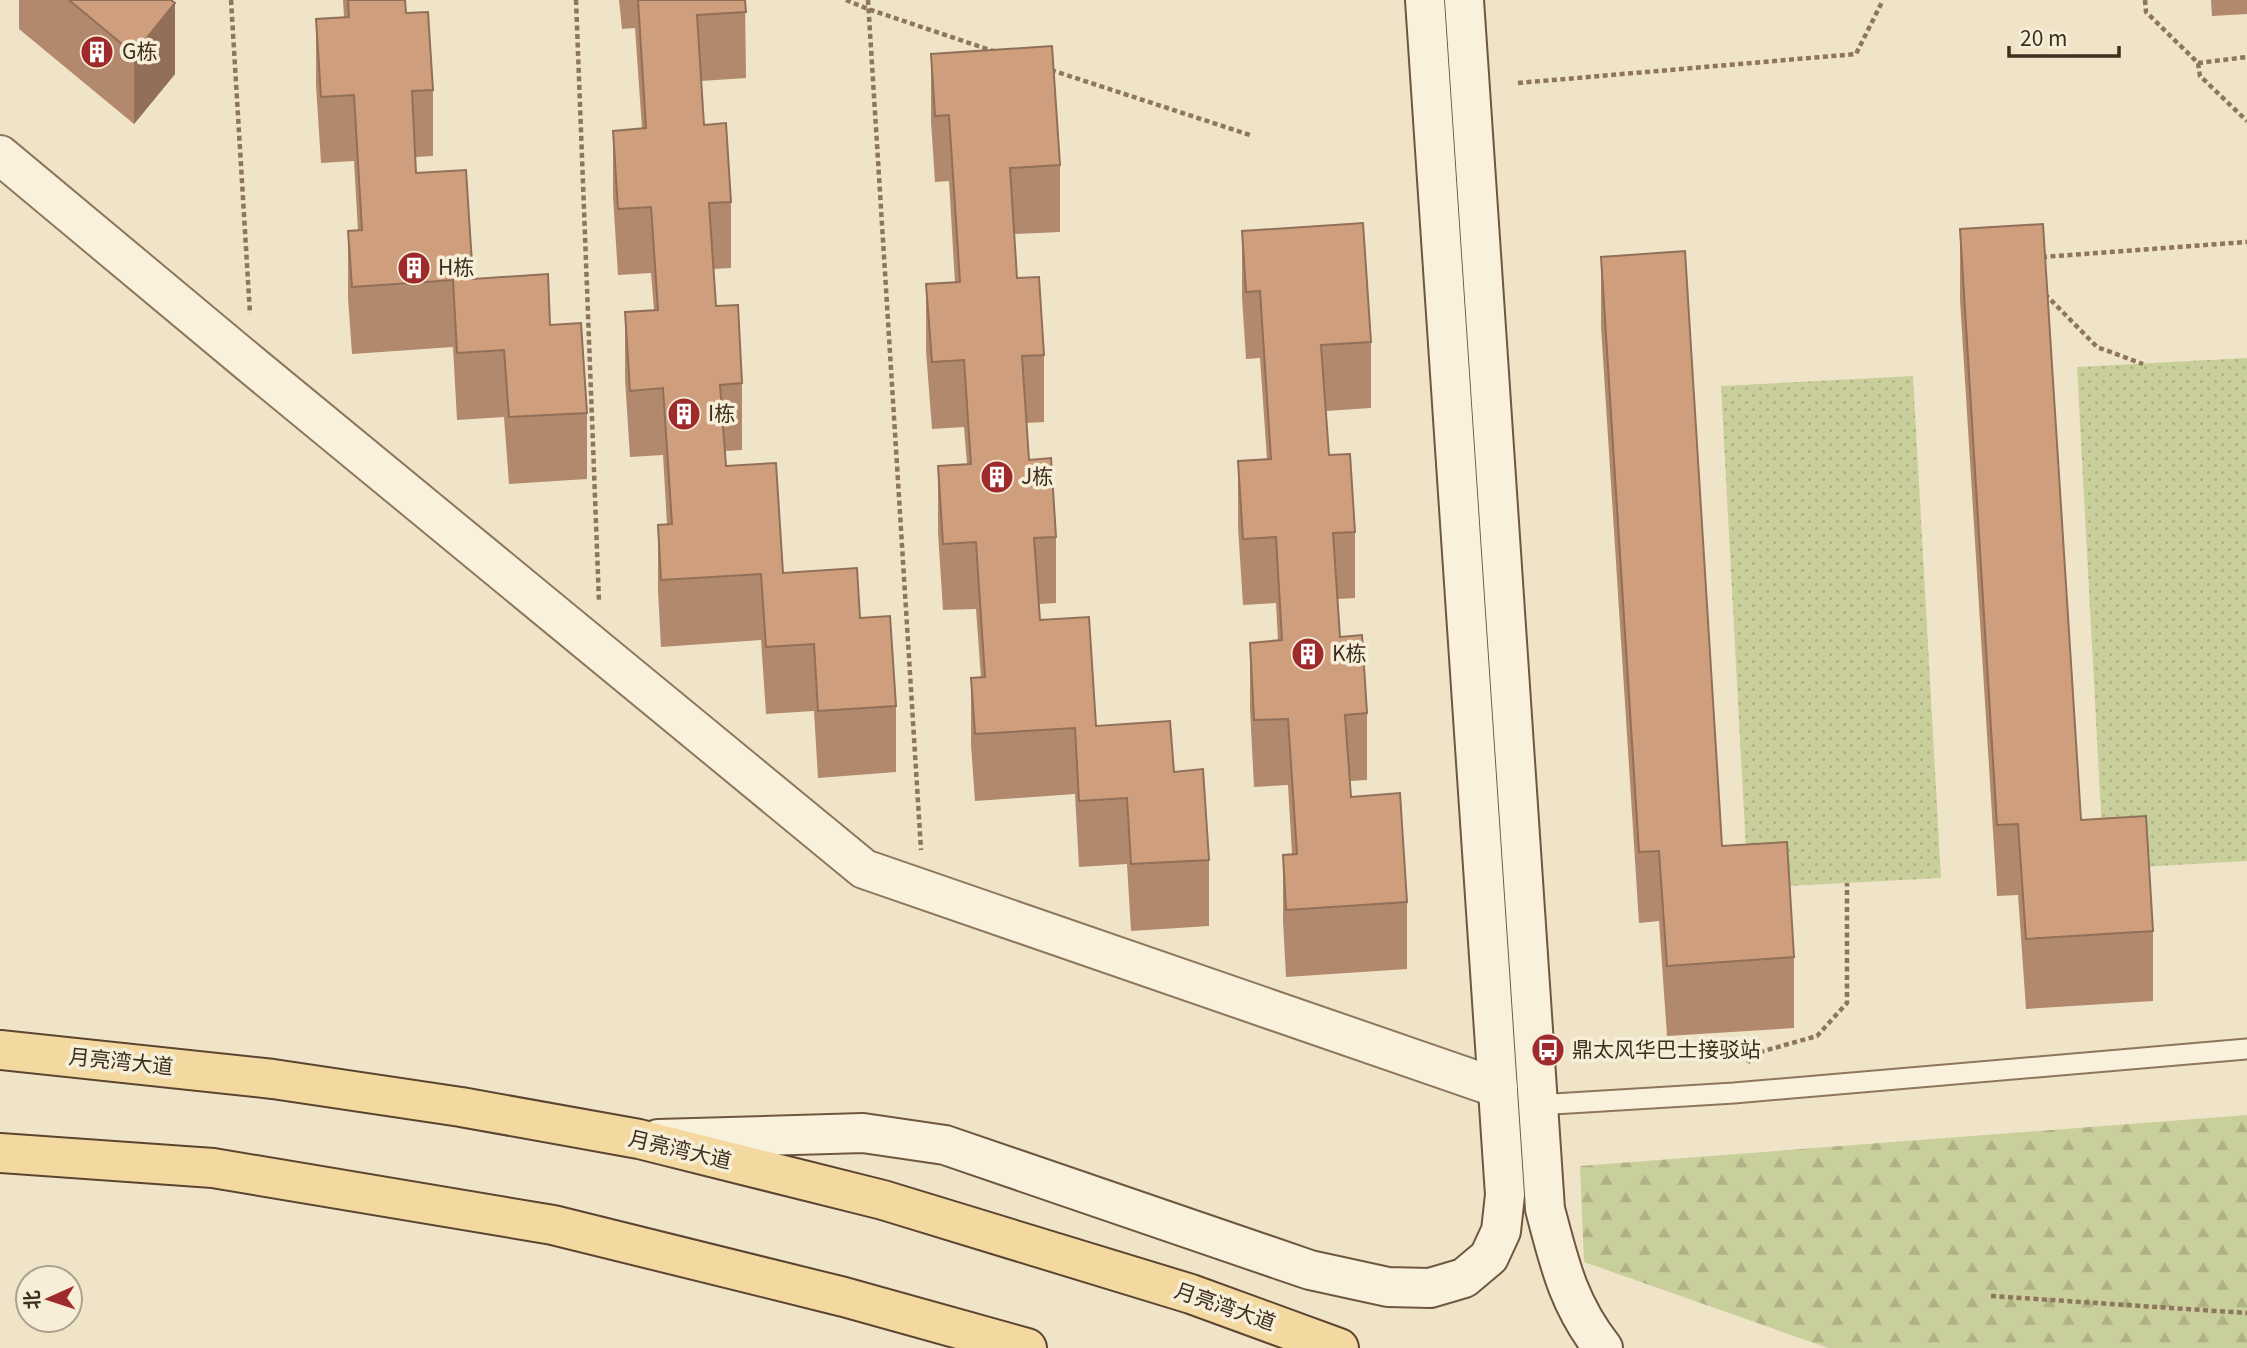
<svg xmlns="http://www.w3.org/2000/svg" width="2247" height="1348" viewBox="0 0 2247 1348" font-family="Georgia,'Noto Sans SC',serif">
  <style>
    .forest { fill: url(#forest-firs) }
    .garden { fill: url(#garden-dots) }
    .lines { fill: none; stroke-linecap: round; stroke-linejoin: round }
    .lane-casing { stroke: #8d765c; stroke-width: 23 }
    .street-casing { stroke: #8d765c; stroke-width: 42 }
    .secondary-casing { stroke: #6f573f; stroke-width: 42 }
    .primary-casing { stroke: #5b4430; stroke-width: 42 }
    .path { stroke: #8d765c; stroke-width: 4.5; stroke-dasharray: 5 3.5; stroke-linecap: butt }
    .lane { stroke: #faf1dc; stroke-width: 19 }
    .street { stroke: #faf1dc; stroke-width: 38 }
    .secondary { stroke: #faf1dc; stroke-width: 38 }
    .primary { stroke: #f3d9a0; stroke-width: 38 }
    .wall { fill: #b2896c }
    .shaded-wall { fill: #916f58 }
    .building { fill: #cf9f7d; stroke: #916f58; stroke-width: 2 }
    .labels { text-anchor: middle; stroke-width: 7; stroke-linejoin: round; paint-order: stroke }
    .poi-label { font-size: 21px; fill: #3d2e20; stroke: #f7eed8; text-anchor: start }
    .street-label { font-size: 21px; fill: #3d2e20; stroke: #f7eed8 }
  </style>
  <defs>
    <pattern id="forest-firs" width="22" height="20" patternUnits="userSpaceOnUse" patternTransform="scale(1.75)"><rect width="22" height="20" fill="#c9cf9b"/><path d="M5 1l3.5 6h-7zM16 11l3.5 6h-7z" fill="#aeb285"/></pattern>
    <pattern id="garden-dots" width="8" height="8" patternUnits="userSpaceOnUse" patternTransform="scale(1.75)"><rect width="8" height="8" fill="#c9cf9b"/><path d="M2 2h.1M6 6h.1" fill="none" stroke="#aeb285" stroke-width="1.8" stroke-linecap="round"/></pattern>
  </defs>
  <rect width="100%" height="100%" fill="#f0e4c8"/>
  <!-- forest -->
  <polygon class="forest" points="2247,1115 2247,1348 1828,1348 1584,1262 1580,1166"/>
  <!-- garden -->
  <g class="garden">
    <polygon points="2247,358 2247,861 2104,869 2077,367"/>
    <polygon points="1913,376 1941,878 1748,888 1721,386"/>
  </g>
  <g class="lines">
    <defs>
      <polyline id="lane" points="1537,1105 1734,1093 2247,1049"/>
      <polyline id="street" points="0,155 253,366 864,869 1498,1088"/>
      <g id="secondary">
        <path d="M1464 0 1545 1209C1559 1262 1568 1304 1603 1348"/>
        <polyline points="658,1139 863,1133 945,1145 1310,1270 1388,1287 1430,1288 1464,1278 1489,1257 1501,1231 1505,1195 1425,0"/>
      </g>
      <g id="primary">
        <polyline points="0,1050 273,1079 461,1107 639,1139 883,1200 1191,1294 1339,1348"/>
        <polyline points="0,1153 213,1168 553,1225 844,1297 1027,1348"/>
      </g>
    </defs>
    <!-- lane casing -->
    <use href="#lane" class="lane-casing"/>
    <!-- street casing -->
    <use href="#street" class="street-casing"/>
    <!-- secondary casing -->
    <use href="#secondary" class="secondary-casing"/>
    <!-- primary casing -->
    <use href="#primary" class="primary-casing"/>
    <!-- path -->
    <g class="path">
      <polyline points="231,0 250,314"/>
      <polyline points="576,0 599,602"/>
      <polyline points="846,0 868,9 996,52"/>
      <polyline points="868,0 921,850"/>
      <polyline points="2145,0 2146,12 2198,63 2200,76 2247,121"/>
      <polyline points="2198,63 2247,57"/>
      <polyline points="1051,70 1253,136"/>
      <polyline points="1518,83 1856,54 1883,0"/>
      <polyline points="2042,257 2247,242"/>
      <polyline points="2045,294 2097,347 2143,364"/>
      <polyline points="1748,1063 1753,1054 1817,1036 1847,1003 1847,883"/>
      <polyline points="1991,1296 2247,1313"/>
    </g>
    <!-- lane -->
    <use href="#lane" class="lane"/>
    <!-- street -->
    <use href="#street" class="street"/>
    <!-- secondary -->
    <use href="#secondary" class="secondary"/>
    <!-- primary -->
    <use href="#primary" class="primary"/>
  </g>
  <!-- wall -->
  <g class="wall">
    <polygon points="19,0 171,0 175,74 134,124 19,29"/>
    <polygon points="343,0 405,0 406,13 433,90 433,156 416,157 416,173 473,279 550,325 587,413 587,479 509,484 504,417 457,420 453,347 352,354 348,298 348,231 358,231 354,161 321,163 316,85 316,19 344,17"/>
    <polygon points="619,0 745,0 746,78 701,81 704,125 731,202 731,268 713,269 716,306 742,383 742,450 725,451 726,466 783,573 860,618 896,706 896,772 818,778 814,711 766,714 761,640 661,647 658,591 658,525 667,524 663,455 630,457 625,379 625,312 654,310 651,273 618,275 613,197 613,131 642,129 635,28 622,29"/>
    <polygon points="2211,0 2247,0 2247,14 2212,16"/>
    <polygon points="931,54 1060,165 1060,232 1014,234 1017,278 1044,355 1044,422 1026,423 1029,460 1056,537 1056,603 1039,604 1040,620 1096,726 1174,772 1209,860 1209,926 1131,931 1127,864 1079,867 1075,794 975,801 971,745 971,678 981,678 976,609 943,610 938,533 938,466 967,464 964,427 932,429 926,351 926,284 955,283 949,181 935,182 931,121"/>
    <polygon points="1960,229 2081,820 2153,931 2153,1001 2026,1009 2018,895 1997,896 1960,300"/>
    <polygon points="1242,231 1371,342 1371,408 1326,411 1329,455 1355,532 1355,598 1338,599 1340,637 1367,713 1367,780 1350,781 1351,797 1407,902 1407,969 1286,977 1283,921 1283,855 1292,854 1288,785 1254,787 1250,709 1250,643 1278,641 1276,603 1243,605 1238,527 1238,461 1267,459 1260,358 1246,359 1242,297"/>
    <polygon points="1601,257 1722,846 1794,957 1794,1028 1667,1036 1659,921 1639,923 1601,327"/>
  </g>
  <!-- shaded-wall -->
  <polygon class="shaded-wall" points="175,3 175,74 134,124 134,54"/>
  <!-- building -->
  <g class="building">
    <polygon points="69,0 171,0 175,3 134,54"/>
    <polygon points="348,0 405,0 406,13 428,12 433,90 412,91 416,173 466,170 473,279 548,274 550,325 581,323 587,413 509,417 504,350 457,353 453,280 352,287 348,231 362,230 354,95 321,97 316,19 349,17"/>
    <polygon points="638,0 745,0 746,12 697,15 704,125 726,123 731,202 709,203 716,306 738,305 742,383 720,385 726,466 776,463 783,573 857,568 860,618 890,616 896,706 818,711 814,644 766,647 761,574 661,580 658,525 672,524 663,388 630,391 625,312 658,310 651,207 618,209 613,131 646,128"/>
    <polygon points="1052,46 1060,165 1010,168 1017,278 1039,277 1044,355 1022,356 1029,460 1051,458 1056,537 1034,538 1040,620 1089,617 1096,726 1170,721 1174,772 1203,769 1209,860 1131,864 1127,798 1079,801 1075,728 975,734 971,678 985,677 976,542 943,544 938,466 971,464 964,360 932,362 926,284 960,282 949,115 935,116 931,54"/>
    <polygon points="1363,223 1371,342 1321,345 1329,455 1350,454 1355,532 1333,533 1340,637 1362,635 1367,713 1345,715 1351,797 1400,793 1407,902 1286,910 1283,855 1297,854 1288,719 1254,720 1250,643 1282,640 1276,537 1243,539 1238,461 1271,459 1260,291 1246,292 1242,231"/>
    <polygon points="2043,224 2081,820 2146,816 2153,931 2026,939 2018,824 1997,825 1960,229"/>
    <polygon points="1685,251 1722,846 1787,842 1794,957 1667,966 1659,851 1639,852 1601,257"/>
  </g>
  <!-- icons -->
  <defs>
    <symbol id="building-disc" viewBox="-11 -11 22 22"><circle r="9.5" fill="#9e2a2b" stroke="#f7eed8"/><path d="M-4-6H4V6H1V3H-1V6H-4ZM-2.5-4.3h1.7v1.8h-1.7ZM.8-4.3h1.7v1.8H.8ZM-2.5-1h1.7V.8h-1.7ZM.8-1h1.7V.8H.8Z" fill="#fff"/></symbol>
    <symbol id="bus-disc" viewBox="-11 -11 22 22"><circle r="9.5" fill="#9e2a2b" stroke="#f7eed8"/><path d="M-5-6H5V4H4V6H2V4H-2V6H-4V4H-5ZM-3.5-4V0h7V-4ZM-3.5 1.2v1.5H-2V1.2ZM2 1.2v1.5H3.5V1.2Z" fill="#fff"/></symbol>
  </defs>
  <g fill-rule="evenodd">
    <use href="#building-disc" x="78" y="33" width="38" height="38"/>
    <use href="#building-disc" x="395" y="249" width="38" height="38"/>
    <use href="#building-disc" x="665" y="395" width="38" height="38"/>
    <use href="#building-disc" x="978" y="458" width="38" height="38"/>
    <use href="#building-disc" x="1289" y="635" width="38" height="38"/>
    <use href="#bus-disc" x="1529" y="1031" width="38" height="38"/>
  </g>
  <g class="labels">
    <!-- poi labels -->
    <g class="poi-label">
      <text x="122" y="59">G栋</text>
      <text x="438" y="275">H栋</text>
      <text x="708" y="421">I栋</text>
      <text x="1021" y="484">J栋</text>
      <text x="1332" y="661">K栋</text>
      <text x="1572" y="1057">鼎太风华巴士接驳站</text>
    </g>
    <!-- street labels -->
    <g class="street-label">
      <text transform="translate(121 1062) rotate(6)" y="7">月亮湾大道</text>
      <text transform="translate(680 1150) rotate(13)" y="7">月亮湾大道</text>
      <text transform="translate(1225 1307) rotate(19)" y="7">月亮湾大道</text>
    </g>
  </g>
  <!-- north arrow -->
  <g transform="translate(49 1299) rotate(267)"><circle r="33" fill="#f7eed8" stroke="#ada18e" stroke-width="2"/>
  <path d="M0-5L12 26L0 18L-12 26Z" fill="#9e2a2b"/>
  <text y="-10" font-size="19" font-weight="bold" text-anchor="middle" fill="#3d2e20">北</text>
  </g>
  <!-- scale -->
  <path d="M2009 46v10h110v-10" fill="none" stroke="#3d2e20" stroke-width="3.5"/>
  <text x="2020" y="46" font-size="21" fill="#3d2e20" stroke="#f7eed8" stroke-width="5" paint-order="stroke">20 m</text>
</svg>
